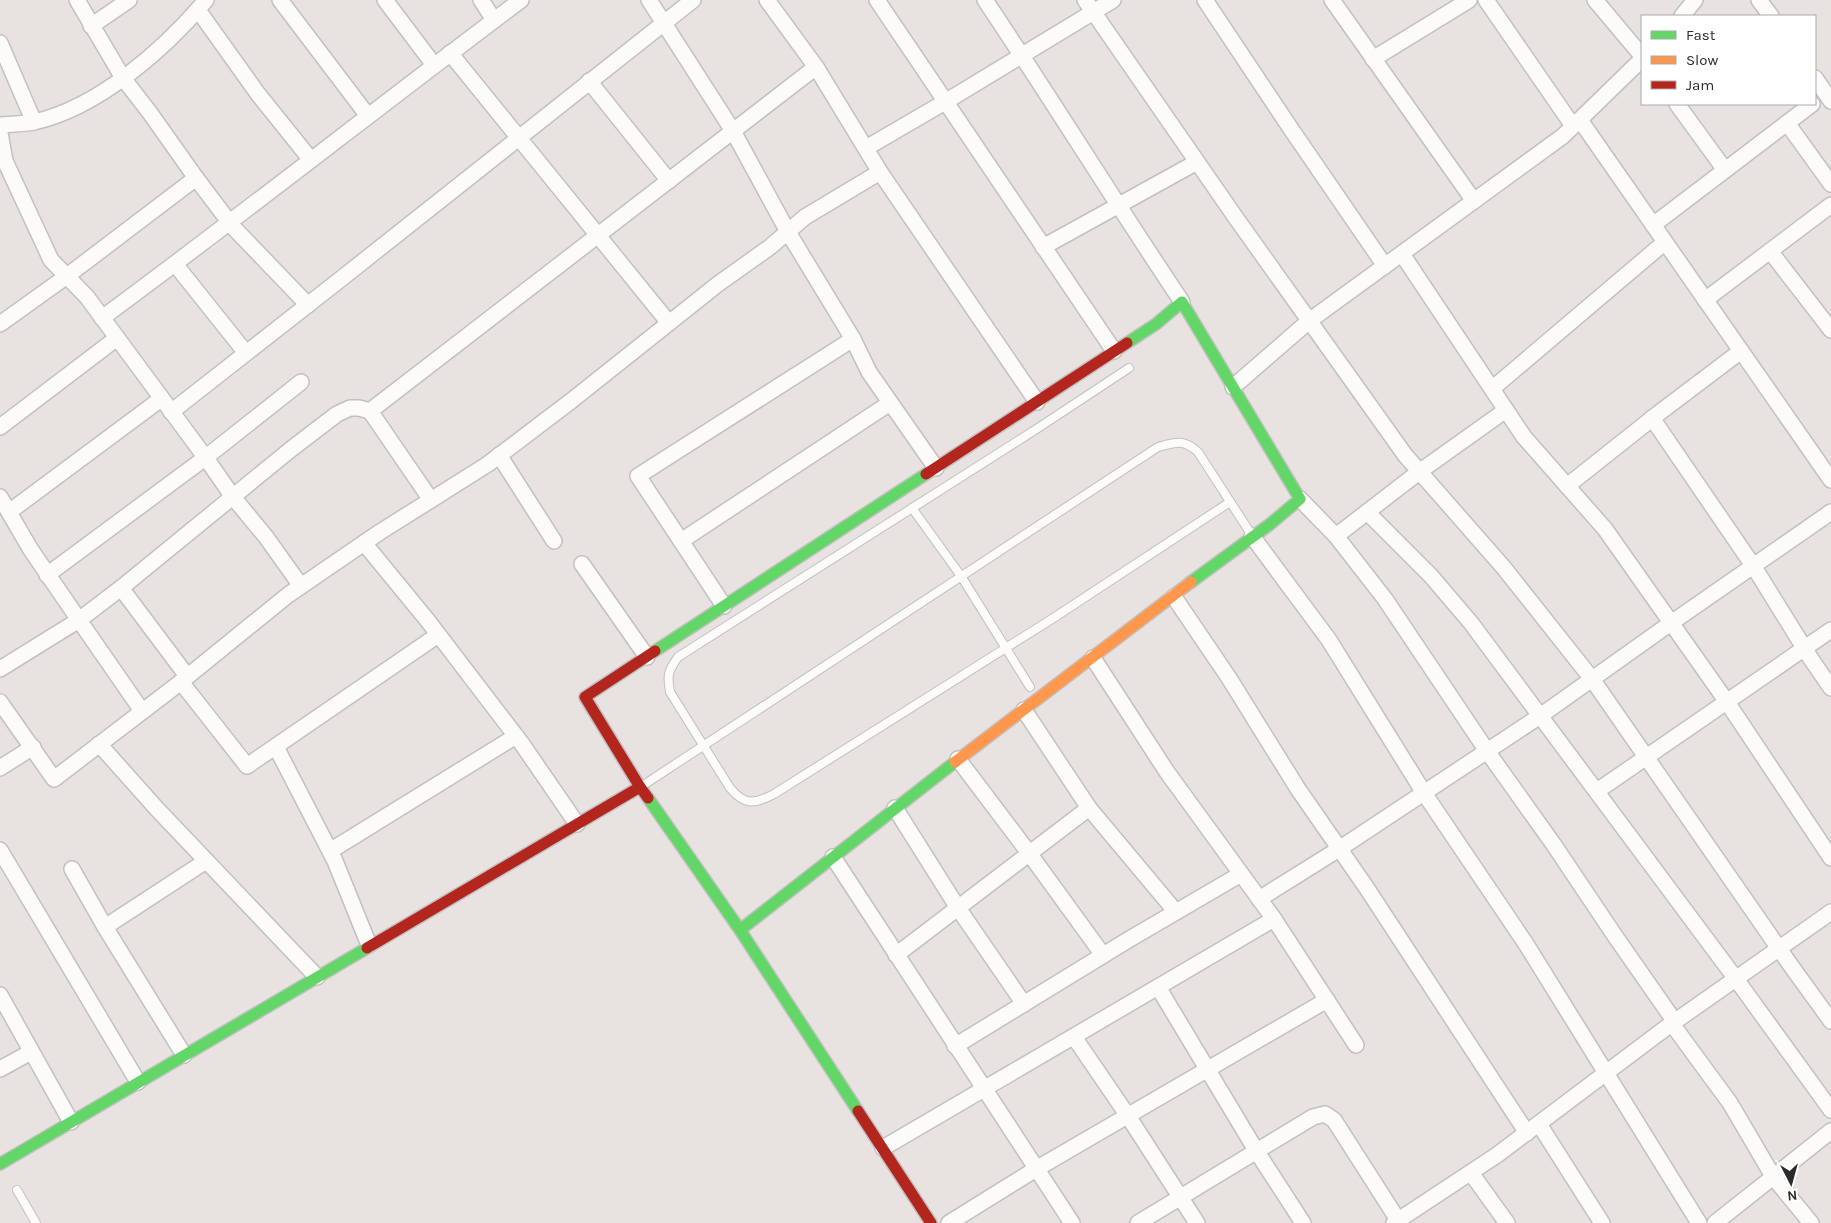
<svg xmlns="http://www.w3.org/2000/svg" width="1831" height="1223" viewBox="0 0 1831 1223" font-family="Karla,sans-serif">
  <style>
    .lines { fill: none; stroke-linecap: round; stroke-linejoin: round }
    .lane-casing { stroke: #c2c0c1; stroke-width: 10 }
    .street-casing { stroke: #c2c0c1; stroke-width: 18 }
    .fast-casing { stroke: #c2c0c1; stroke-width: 14 }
    .slow-casing { stroke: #c2c0c1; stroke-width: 14 }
    .jam-casing { stroke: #c2c0c1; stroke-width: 14 }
    .lane { stroke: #fcfbfa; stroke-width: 8 }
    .street { stroke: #fcfbfa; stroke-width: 15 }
    .fast { stroke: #63d668; stroke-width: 11 }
    .slow { stroke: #ff974d; stroke-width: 11 }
    .jam { stroke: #b3261e; stroke-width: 11 }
  </style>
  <rect width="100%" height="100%" fill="#e8e3e0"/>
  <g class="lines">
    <defs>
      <g id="lane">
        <path d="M1129 368 1035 430 678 657C668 671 667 675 670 692L730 788C745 806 755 804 774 794L1055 617 1230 502"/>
        <polyline points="912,508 961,576 1030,687"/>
        <path d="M642 786 1158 447C1177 442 1183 439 1198 452L1251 534"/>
        <polyline points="17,1190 36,1223"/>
      </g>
      <g id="street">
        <polyline points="77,0 123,78 150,113 196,178 233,227 308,305"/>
        <polyline points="280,0 368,116"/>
        <polyline points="385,0 434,65"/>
        <polyline points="481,0 494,20"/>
        <polyline points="649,0 733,131 788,232 853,339 869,372 936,468"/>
        <polyline points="767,0 816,67 880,172 1037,402"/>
        <polyline points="877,0 1114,351"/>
        <path d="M985 0C1052 100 1115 202 1182 302"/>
        <polyline points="1085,0 1236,218 1405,455 1504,568 1592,679 1789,963 1831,1021"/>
        <polyline points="1205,0 1291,129 1385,266"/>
        <polyline points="1332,0 1474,201"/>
        <polyline points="1486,0 1573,126"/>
        <polyline points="1595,0 1642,56"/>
        <polyline points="1759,0 1771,16"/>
        <polyline points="198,10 258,94 311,160"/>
        <polyline points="1682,16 1695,0"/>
        <polyline points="91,26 129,0"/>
        <polyline points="0,43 34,122"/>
        <polyline points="450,53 669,323"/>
        <polyline points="1373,59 1469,0"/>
        <polyline points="1815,78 1831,101"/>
        <polyline points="589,81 669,181"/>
        <polyline points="1677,104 1725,170"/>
        <polyline points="1580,120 1831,480"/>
        <polyline points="1787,123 1831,184"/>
        <path d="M0 125C11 124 23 124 34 122 98 108 165 49 206 0"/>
        <polyline points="0,133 5,161 51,260 87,297 208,461 233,497 266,537 301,586"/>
        <polyline points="866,148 945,102 1113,0"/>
        <polyline points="1653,225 1812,104"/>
        <polyline points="1043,247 1197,162"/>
        <polyline points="1770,251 1831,330"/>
        <polyline points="1402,254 1524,437 1605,529 1727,702 1831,858"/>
        <polyline points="175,264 246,353"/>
        <polyline points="1705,300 1831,205"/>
        <path d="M102 318C243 214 381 105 521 0"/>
        <polyline points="0,324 67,276 196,178"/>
        <polyline points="1233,387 1309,321 1563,136 1642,59"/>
        <polyline points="1493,388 1665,242"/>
        <polyline points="171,412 337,282 693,0"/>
        <polyline points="1652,418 1754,567 1811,659 1831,688"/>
        <polyline points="0,427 117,338"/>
        <polyline points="499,455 554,541"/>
        <polyline points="1567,486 1659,413 1741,351"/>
        <polyline points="0,497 31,550 79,620 121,588 290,450 337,414 350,408 359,408 370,411"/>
        <polyline points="1300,499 1336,536 1385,599 1487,751 1554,845 1615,936 1675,1022"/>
        <polyline points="431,500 370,411 816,67"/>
        <polyline points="9,512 161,399"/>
        <polyline points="1367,512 1431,576 1471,623 1736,979 1831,1110"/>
        <polyline points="1252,536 1329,640 1424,793 1526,944 1699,1223"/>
        <polyline points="1336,536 1419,472 1506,410"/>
        <polyline points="681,541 890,403"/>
        <polyline points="364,543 428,621 522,744 577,824"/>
        <polyline points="582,564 647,657"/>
        <polyline points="47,575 205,458 301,382"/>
        <polyline points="121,588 187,676"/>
        <polyline points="1174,597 1229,678 1298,789 1366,887 1527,1133"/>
        <polyline points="724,606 638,476 853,339"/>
        <polyline points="1093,658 1167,772 1274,919 1356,1045"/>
        <polyline points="0,669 79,620 142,711"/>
        <polyline points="181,682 247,766 438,635"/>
        <polyline points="0,702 54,779 177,685 288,595 380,532 488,464 571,401 718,284 770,247 805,217 880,172"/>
        <polyline points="1024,710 1089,808 1176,912"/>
        <polyline points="99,744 157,809 317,977"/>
        <polyline points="276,747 335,861 369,945"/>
        <polyline points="958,759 1029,853 1103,955"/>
        <polyline points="0,768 33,747"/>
        <polyline points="1597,791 1831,630"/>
        <polyline points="895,808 958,908 1024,1004"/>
        <polyline points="0,850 138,1082"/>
        <polyline points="330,851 516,736"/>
        <polyline points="833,857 1072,1223"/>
        <polyline points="72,869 105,927 184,1055"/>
        <polyline points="1259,899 1339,849 1540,716 1671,623 1831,512"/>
        <polyline points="105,927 206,861"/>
        <polyline points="896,955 1089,808"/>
        <polyline points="1158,987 1257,1152 1303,1223"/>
        <polyline points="0,995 71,1122"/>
        <polyline points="1672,1024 1730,1103 1774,1178 1811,1223"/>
        <polyline points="1074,1037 1128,1116 1197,1223"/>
        <polyline points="955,1046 1128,940 1241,874"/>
        <polyline points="0,1069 31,1052"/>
        <polyline points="1539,1124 1602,1223"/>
        <polyline points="883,1148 1274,919"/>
        <polyline points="1471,1173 1507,1223"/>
        <polyline points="949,1223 1036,1169 1327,1000"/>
        <polyline points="1138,1223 1313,1117 1325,1114 1334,1120 1398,1220"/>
        <polyline points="1394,1223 1497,1155 1667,1027 1831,912"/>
        <polyline points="1715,1223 1831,1131"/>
      </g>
      <g id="fast">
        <polyline points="1127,343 1156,324 1182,302 1300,499 1269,525 1191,582"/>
        <polyline points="655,651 926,474"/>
        <polyline points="648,798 740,930 858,1111"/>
        <polyline points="740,930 955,762"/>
        <polyline points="0,1164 367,948"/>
      </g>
      <polyline id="slow" points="955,762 1191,582"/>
      <g id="jam">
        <polyline points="926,474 1127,343"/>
        <polyline points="640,787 585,697 655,651"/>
        <polyline points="367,948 640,787 648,798"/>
        <polyline points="858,1111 931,1223"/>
      </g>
    </defs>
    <!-- lane casing -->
    <use href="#lane" class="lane-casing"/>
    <!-- street casing -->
    <use href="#street" class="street-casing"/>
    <!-- fast casing -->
    <use href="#fast" class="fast-casing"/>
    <!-- slow casing -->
    <use href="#slow" class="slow-casing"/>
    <!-- jam casing -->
    <use href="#jam" class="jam-casing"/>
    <!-- lane -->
    <use href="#lane" class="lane"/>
    <!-- street -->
    <use href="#street" class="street"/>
    <!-- fast -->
    <use href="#fast" class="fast"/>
    <!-- slow -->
    <use href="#slow" class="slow"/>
    <!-- jam -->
    <use href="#jam" class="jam"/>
  </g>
  <!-- legend -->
  <rect x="1641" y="15" width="175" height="90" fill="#ffffff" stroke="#aaaaaa"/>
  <rect x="1651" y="31" width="25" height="8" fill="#63d668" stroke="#aaaaaa"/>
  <text x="1686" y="40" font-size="15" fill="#2a2a2a">Fast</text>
  <rect x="1651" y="56" width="25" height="8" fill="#ff974d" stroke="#aaaaaa"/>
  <text x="1686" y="65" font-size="15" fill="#2a2a2a">Slow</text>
  <rect x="1651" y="81" width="25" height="8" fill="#b3261e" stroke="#aaaaaa"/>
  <text x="1686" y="90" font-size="15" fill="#2a2a2a">Jam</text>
  <!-- north arrow -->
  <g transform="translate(1791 1183) rotate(174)" stroke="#ffffff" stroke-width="4" paint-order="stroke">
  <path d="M0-4L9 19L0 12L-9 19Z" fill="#2a2a2a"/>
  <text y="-8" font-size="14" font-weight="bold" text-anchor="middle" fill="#2a2a2a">N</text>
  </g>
</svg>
